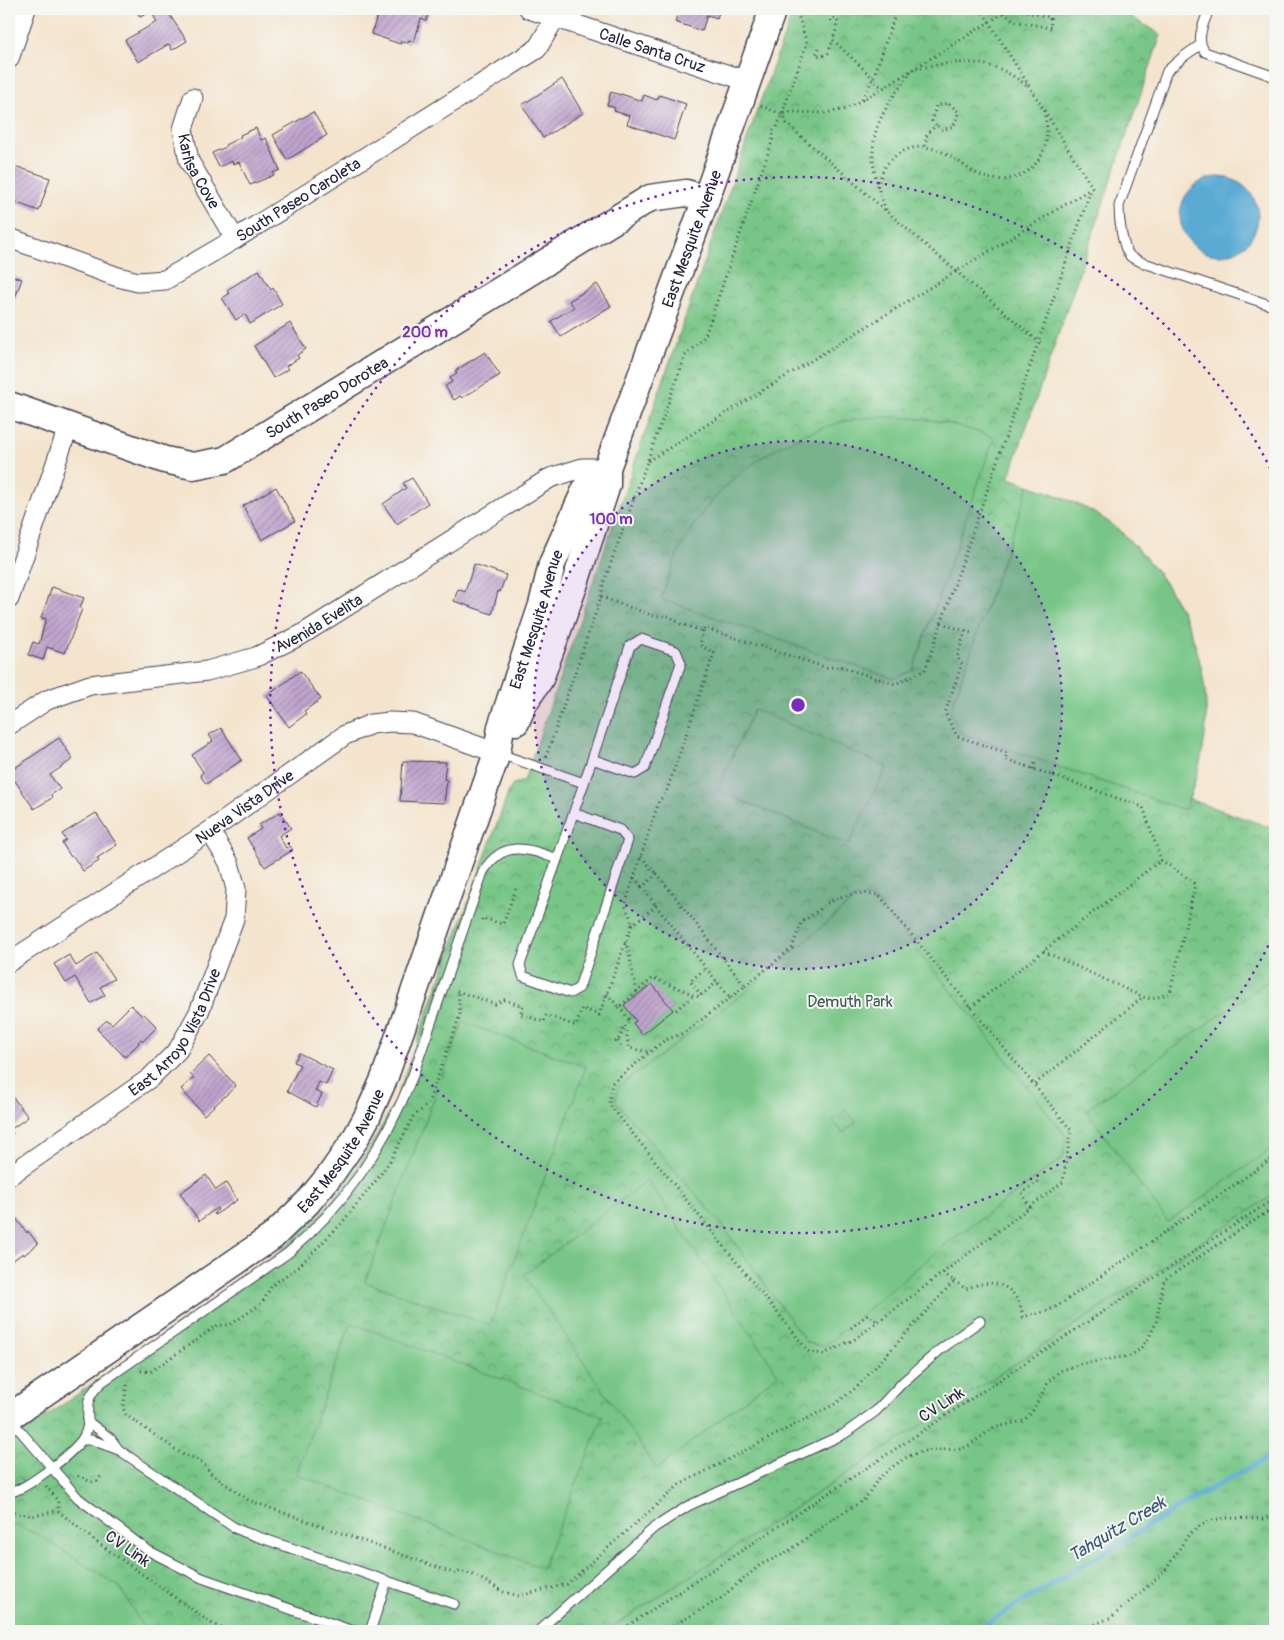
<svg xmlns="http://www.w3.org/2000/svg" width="1284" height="1640" viewBox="0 0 1284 1640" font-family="Pangolin,sans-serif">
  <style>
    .grass { fill: url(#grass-tufts); stroke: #4d7461 }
    .park { fill: url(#park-crowns); stroke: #4d7461 }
    .pitch { fill: #78c687; stroke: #4d7461; fill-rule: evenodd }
    .water { fill: #5aaad4; stroke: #3e6688 }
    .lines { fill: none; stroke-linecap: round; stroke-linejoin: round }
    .stream { stroke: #5aaad4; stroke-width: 5 }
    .building { fill: url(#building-hatch) }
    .lane-casing { stroke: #423f51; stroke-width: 11 }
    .street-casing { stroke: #423f51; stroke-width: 21 }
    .secondary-casing { stroke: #423f51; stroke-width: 29 }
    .path { stroke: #423f51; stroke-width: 3; stroke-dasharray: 1 4; stroke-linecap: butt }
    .lane { stroke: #fff; stroke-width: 9 }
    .street { stroke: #fff; stroke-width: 19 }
    .secondary { stroke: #fff; stroke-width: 26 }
    .ring { fill: none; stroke: #7b2cbf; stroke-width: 2.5; stroke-dasharray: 2.5 5 }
    .labels { text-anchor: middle; stroke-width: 4; stroke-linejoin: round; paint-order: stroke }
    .street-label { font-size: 16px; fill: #22223b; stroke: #f6f6f2 }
    .park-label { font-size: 16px; fill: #405b56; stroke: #f6f6f2 }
    .water-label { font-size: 18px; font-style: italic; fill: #385878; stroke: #f6f6f2 }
    .centre { fill: #7b2cbf; stroke: #f6f6f2; stroke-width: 2.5 }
    .ring-label { font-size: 15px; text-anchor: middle; font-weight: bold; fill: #7b2cbf; stroke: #f6f6f2; stroke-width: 4; stroke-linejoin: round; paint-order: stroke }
  </style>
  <defs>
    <pattern id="grass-tufts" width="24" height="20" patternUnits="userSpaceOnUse" patternTransform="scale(1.25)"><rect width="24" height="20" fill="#78c687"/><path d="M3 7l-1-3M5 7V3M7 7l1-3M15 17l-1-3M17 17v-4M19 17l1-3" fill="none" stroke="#62a070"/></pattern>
    <pattern id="park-crowns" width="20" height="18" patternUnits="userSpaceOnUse" patternTransform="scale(1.25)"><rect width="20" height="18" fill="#78c687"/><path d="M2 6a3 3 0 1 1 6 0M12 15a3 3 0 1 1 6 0" fill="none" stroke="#62a070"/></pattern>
    <pattern id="building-hatch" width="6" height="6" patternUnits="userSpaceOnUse" patternTransform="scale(1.25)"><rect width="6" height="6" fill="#c0a4cd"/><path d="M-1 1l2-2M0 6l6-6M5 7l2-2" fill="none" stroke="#9c85a8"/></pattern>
  </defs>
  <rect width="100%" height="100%" fill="#f6f6f2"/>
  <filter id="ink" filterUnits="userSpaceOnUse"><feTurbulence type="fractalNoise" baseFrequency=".02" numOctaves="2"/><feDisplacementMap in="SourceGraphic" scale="10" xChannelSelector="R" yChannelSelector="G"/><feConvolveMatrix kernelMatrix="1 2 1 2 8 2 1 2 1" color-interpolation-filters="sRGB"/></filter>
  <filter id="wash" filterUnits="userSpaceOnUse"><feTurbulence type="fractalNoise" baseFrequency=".0096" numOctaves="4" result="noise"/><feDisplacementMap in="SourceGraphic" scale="20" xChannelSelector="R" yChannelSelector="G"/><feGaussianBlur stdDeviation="1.12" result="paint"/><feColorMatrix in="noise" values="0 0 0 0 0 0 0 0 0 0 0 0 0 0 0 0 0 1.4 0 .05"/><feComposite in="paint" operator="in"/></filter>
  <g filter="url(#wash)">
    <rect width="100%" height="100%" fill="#f4e4cd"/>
    <!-- grass -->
    <polygon class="grass" points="1275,1194 1275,1631 606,1631"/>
    <!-- park -->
    <path class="park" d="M794 9H1118L1161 35 1009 478C1043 490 1080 502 1110 523 1121 530 1131 542 1140 552 1205 621 1221 710 1189 799L1275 829V1194L606 1631H9V1442L270 1260C282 1249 295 1239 307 1227 344 1192 370 1149 394 1104L509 791 513 784 524 781 759 105Z"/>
    <!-- pitch -->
    <g class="pitch">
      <path d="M877 417C923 417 951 421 994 438L913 670 894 679 661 599C668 579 674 560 684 542 716 481 777 438 843 422 854 419 866 418 877 417Z"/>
      <path d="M1029 485C1057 496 1088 506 1111 524 1121 531 1130 541 1138 550 1183 597 1209 660 1206 725 1204 755 1195 782 1185 810L961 733 950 711Z"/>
      <polygon points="754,709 887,767 848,845 717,790"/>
      <path d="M857 897 874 899 972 1016 1066 1136 1063 1158 946 1244 824 1346 807 1343 719 1221 616 1102 618 1087 743 994ZM846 1110 856 1122 843 1133 833 1121Z"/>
      <polygon points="1275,976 1275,1146 1168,1222 1086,1110"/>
      <polygon points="463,1022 586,1067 490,1325 365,1282"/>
      <polygon points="647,1180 778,1374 657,1469 524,1275"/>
      <polygon points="351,1323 603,1417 542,1568 296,1474"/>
      <polygon points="9,1523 37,1534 120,1587 145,1631 9,1631"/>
    </g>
    <!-- water -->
    <circle class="water" cx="1219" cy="216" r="39"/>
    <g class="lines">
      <!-- stream -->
      <polyline class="stream" points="974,1631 1205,1492 1275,1454"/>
    </g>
    <g id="blocks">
      <!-- building -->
      <g class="building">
        <polygon points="136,9 178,9 169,14 187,41 172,50 169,44 138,62 125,40 157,22 151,11 140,17"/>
        <polygon points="380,9 400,9 418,15 420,9 430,9 426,21 421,19 414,42 409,40 408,43 401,41 400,44 371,34"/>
        <polygon points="679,9 720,9 717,18 707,15 702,31 675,22"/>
        <polygon points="562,79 583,113 543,138 522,105"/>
        <polygon points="611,92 620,95 621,94 642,101 644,95 657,100 659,95 686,104 674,140 627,124 630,116 614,111 615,108 607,105"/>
        <polygon points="313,112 327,135 287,160 273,135"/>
        <polygon points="256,128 261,140 266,138 280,170 273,173 274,175 250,185 239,162 233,164 232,161 219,167 212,153 226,147 225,145 241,137 240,135"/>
        <polygon points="12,165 50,178 39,211 9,200 9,175"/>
        <polygon points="259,270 271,290 273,288 282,304 250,324 245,314 236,320 222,298 229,294 227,290"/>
        <polygon points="9,275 22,279 9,314"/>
        <polygon points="597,284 611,306 561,337 551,321 574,307 569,301"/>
        <polygon points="290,323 306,349 297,355 299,358 286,366 288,369 273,378 254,346"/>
        <polygon points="485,352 500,375 462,398 460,396 454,400 445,386 452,382 450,378 457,374 455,371"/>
        <polygon points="412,478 428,503 397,524 383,504 406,488 403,483"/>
        <polygon points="276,487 295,521 262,540 243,506"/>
        <polygon points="474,564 506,575 500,592 498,591 492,614 454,601 458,589 465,592"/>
        <polygon points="52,587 84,598 80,608 82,609 65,653 47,647 43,660 28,655 33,642 39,644 46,619 41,618"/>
        <polygon points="300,671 321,699 304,711 306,714 289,727 267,696"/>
        <polygon points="221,728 242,760 206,784 200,775 203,772 192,755 213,741 209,735"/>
        <polygon points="59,738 73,759 50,775 60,789 51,795 52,798 34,809 9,772"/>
        <polygon points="403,761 446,762 444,779 447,780 444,803 400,801"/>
        <polygon points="280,812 291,828 279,836 286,848 290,846 293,850 265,867 247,838 261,829 259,825"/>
        <polygon points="96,813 117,845 97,858 99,861 83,871 73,856 71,857 62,843 66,840 62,834"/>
        <polygon points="97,953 114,979 100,987 105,995 91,1003 75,977 66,983 54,964 69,955 76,966"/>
        <polygon points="652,984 673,1010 642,1035 633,1023 636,1021 624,1005"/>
        <polygon points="131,1005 142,1016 144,1014 157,1027 143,1041 141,1039 138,1042 139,1043 125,1057 97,1029 107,1020 112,1024"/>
        <polygon points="299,1053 333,1070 326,1085 319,1082 315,1091 322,1094 316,1107 287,1091 300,1065 294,1062"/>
        <polygon points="209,1056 236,1086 204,1115 181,1089 194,1078 190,1074"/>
        <polygon points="9,1092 28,1117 10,1130 13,1134 9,1137"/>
        <polygon points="206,1175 216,1190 226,1183 237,1200 215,1215 214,1213 218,1210 217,1208 199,1221 180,1193"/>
        <polygon points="12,1213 27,1233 28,1231 38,1244 24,1255 23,1253 9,1263 9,1215"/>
      </g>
    </g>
  </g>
  <g filter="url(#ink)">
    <use href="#blocks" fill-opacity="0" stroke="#423f51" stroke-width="1"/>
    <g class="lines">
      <defs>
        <g id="lane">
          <path d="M1209 9C1204 24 1195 38 1205 52L1275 77"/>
          <path d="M1200 45 1183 57 1167 71 1119 206C1119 219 1122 247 1130 256 1133 259 1138 260 1141 262L1273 306 1275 300"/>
          <polyline points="500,754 584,783 520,965 523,976 570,993 579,988 628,840 620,830 574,813"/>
          <polyline points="584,783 630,646 641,639 676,651 681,663 645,768 635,774 592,759"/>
          <polyline points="10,1419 78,1498 147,1550 202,1578 353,1631"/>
          <polyline points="87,1421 110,1438 118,1449"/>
          <polyline points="82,1440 92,1440 119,1450 235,1528 244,1532 454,1604"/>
          <path d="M9 1492C23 1493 75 1451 83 1438 96 1417 76 1406 102 1382L288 1253C345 1205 386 1144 413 1075L483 872C503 839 527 848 557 859"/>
          <polyline points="370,1631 387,1581"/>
          <polyline points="538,1631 655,1527 688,1506 844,1434 876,1411 903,1382 941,1349 980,1321"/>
        </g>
        <g id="street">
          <path id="s1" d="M529 9 747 81"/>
          <polyline points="9,59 26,9"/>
          <path id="s2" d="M193 98 183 129 189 161 235 239"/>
          <path id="s3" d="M9 238 118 277 138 282 165 280 235 239 537 49 555 18 558 9"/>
          <polyline points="9,599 69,425"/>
          <path id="s4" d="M9 725 47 700 90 685 207 671 256 657 301 635 550 478 582 468H607"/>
          <path id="s5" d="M9 962 210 831 345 735 371 724 390 722 413 723 497 753"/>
          <path id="s6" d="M9 1176 150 1078 178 1050 199 1012 234 919 236 889 229 863 210 831"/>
        </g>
        <g id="secondary">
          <path id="s7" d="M9 405 165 460 193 466 225 460 650 198 686 193 706 199"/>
          <path id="s8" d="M516 722 524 703 540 679 575 583 607 485V468L706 199 773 9"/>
          <path id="s9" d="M9 1417 272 1237 307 1203 331 1174 354 1141 367 1117 384 1079 497 753 501 727 542 605 552 564 587 486 607 468"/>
        </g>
      </defs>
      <!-- lane casing -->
      <use href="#lane" class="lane-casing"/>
      <!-- street casing -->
      <use href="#street" class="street-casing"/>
      <!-- secondary casing -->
      <use href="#secondary" class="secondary-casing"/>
      <!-- path -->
      <g class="path">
        <polyline points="1004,12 1014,21 1051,28 1050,17 1029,13 1026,9"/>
        <polyline points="831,21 831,19 835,18 838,22 833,40 873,78 876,84 884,87"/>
        <polyline points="819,48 816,55 823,56 828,53 833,40"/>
        <path d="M916 69C943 63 975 58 1002 70 1011 74 1020 81 1029 86"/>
        <polyline points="863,99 873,78 897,9"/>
        <polyline points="761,106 782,114 791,112 825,113 846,109 885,87 1010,9"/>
        <polyline points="782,114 787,124 886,211 1040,343"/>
        <polyline points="925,146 927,134 936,125 932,121 936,106 948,103 959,112 954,126 943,130 936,125"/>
        <path d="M877 186C880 179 883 167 889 162 905 144 928 143 948 155 961 162 973 174 988 178 1020 186 1047 163 1047 131 1047 125 1045 118 1044 112"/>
        <path d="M886 210C872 174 865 142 887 107 894 94 903 83 911 71"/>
        <polyline points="648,461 1092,188"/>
        <polyline points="601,597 654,616 669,616 681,624 703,631 705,628 827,668 838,666 895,684 925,670 1092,187 981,9"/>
        <polyline points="941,623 965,631 957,657 962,664 945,713 957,736 1007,753 1005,759 1143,807 1161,860 1192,881 1195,885 1170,993 1152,999 1143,997 1043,951"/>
        <polyline points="965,631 971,633"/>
        <polyline points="546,757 601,597 603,585 685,356 705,336 773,139 773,131 777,127 782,114 807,43 796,9"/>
        <polyline points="1033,769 1035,763"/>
        <polyline points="641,857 657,874"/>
        <polyline points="634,878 642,887"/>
        <polyline points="482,920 482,918 503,924 517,886"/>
        <polyline points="632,925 656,906 730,998 745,986 657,874 642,887 656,906"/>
        <polyline points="625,942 627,945 637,992"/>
        <polyline points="457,991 495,1004 504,1000 523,1006 520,1014 544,1022 546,1015 576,1026 582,1008 599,1015 632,925 631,919 625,905 659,801 666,793 714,653 700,645 703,631"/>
        <polyline points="607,994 619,1007 653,978 699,997 717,982"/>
        <polyline points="701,995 690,981 706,968"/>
        <polyline points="730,998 684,1033 665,1040 612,1083 609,1104 809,1352 824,1354 855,1339 1063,1182 1071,1130 879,895 857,893 840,897 828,903 801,923 792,948 745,986"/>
        <polyline points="619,1007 630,1021 625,1026 629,1048 648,1052"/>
        <polyline points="971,1007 1161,860"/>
        <polyline points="676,1010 694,995"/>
        <polyline points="618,1041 620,1046"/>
        <polyline points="615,1042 618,1041 625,1026"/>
        <polyline points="1035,1084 1143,997"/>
        <polyline points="1030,1207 1022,1193 1039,1181"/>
        <path d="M954 1281 966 1289C994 1276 1018 1285 1023 1317L1048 1311 1059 1305 1275 1157"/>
        <polyline points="851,1328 867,1315 878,1322"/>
        <polyline points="141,1371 150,1372 218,1325 230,1325 262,1303 272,1285 298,1267 340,1225 378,1178 392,1158 413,1117 428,1104 460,1015 458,990"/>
        <path d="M128 1380 123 1408 126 1415 185 1456C194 1456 206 1464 209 1472L248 1500 456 1574 460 1571 476 1576 504 1592 519 1596 567 1584 679 1485 835 1404 857 1387 954 1281 943 1273"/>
        <polyline points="78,1476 91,1482 97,1481 101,1476"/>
        <polyline points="46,1486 58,1501 58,1511"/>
        <polyline points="9,1511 32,1516 58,1511"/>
        <polyline points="58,1511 94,1540 211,1623 227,1631"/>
        <polyline points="620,1631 1275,1198"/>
        <polyline points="664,1631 721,1598 760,1565 786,1553 836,1517 864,1500 878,1479 891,1468 905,1458 922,1451 960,1449 970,1445 993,1428 1023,1421 1032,1412 1049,1381 1060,1371 1080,1364 1130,1356 1140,1349 1148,1339 1156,1323 1164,1280 1275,1207"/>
        <polyline points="1071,1631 1089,1627 1112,1617 1165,1571 1189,1534 1201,1525 1212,1520 1226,1518 1262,1519 1275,1515"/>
      </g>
      <!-- lane -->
      <use href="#lane" class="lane"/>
      <!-- street -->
      <use href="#street" class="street"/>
      <!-- secondary -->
      <use href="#secondary" class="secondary"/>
    </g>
  </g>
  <!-- distance rings -->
  <circle cx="798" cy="705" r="264" fill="#7b2cbf" fill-opacity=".12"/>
  <g class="ring">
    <circle cx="798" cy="705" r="264"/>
    <path d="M1275 932A528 528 0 1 1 1275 478"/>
  </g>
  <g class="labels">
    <!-- street labels -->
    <g class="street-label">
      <text dy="6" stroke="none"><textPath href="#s1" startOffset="130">Calle Santa Cruz</textPath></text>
      <text dy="6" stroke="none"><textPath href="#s2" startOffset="78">Karlisa Cove</textPath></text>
      <text dy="6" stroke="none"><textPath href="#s3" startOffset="319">South Paseo Caroleta</textPath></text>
      <text dy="6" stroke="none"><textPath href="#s8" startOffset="516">East Mesquite Avenue</textPath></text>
      <text dy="6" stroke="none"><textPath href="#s7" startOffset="346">South Paseo Dorotea</textPath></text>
      <text dy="6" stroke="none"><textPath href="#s9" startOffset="999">East Mesquite Avenue</textPath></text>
      <text dy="6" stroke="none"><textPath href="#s4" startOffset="331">Avenida Evelita</textPath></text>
      <text dy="6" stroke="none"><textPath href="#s5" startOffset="282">Nueva Vista Drive</textPath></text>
      <text dy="6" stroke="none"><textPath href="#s6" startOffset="224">East Arroyo Vista Drive</textPath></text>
      <text dy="6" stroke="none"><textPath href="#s9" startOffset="430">East Mesquite Avenue</textPath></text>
      <text transform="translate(941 1404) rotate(-33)" y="6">CV Link</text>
      <text transform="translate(128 1548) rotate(35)" y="6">CV Link</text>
    </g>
    <!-- park labels -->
    <g class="park-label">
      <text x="850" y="1007">Demuth Park</text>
    </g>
    <!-- water labels -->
    <g class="water-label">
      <text transform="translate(1117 1529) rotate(-31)" y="6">Tahquitz Creek</text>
    </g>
  </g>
  <circle cx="798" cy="705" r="8" class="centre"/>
  <g class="ring-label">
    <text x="425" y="337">200 m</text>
    <text x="611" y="524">100 m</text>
  </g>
  <!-- margin -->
  <rect width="1284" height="1640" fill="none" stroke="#f6f6f2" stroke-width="30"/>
</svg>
